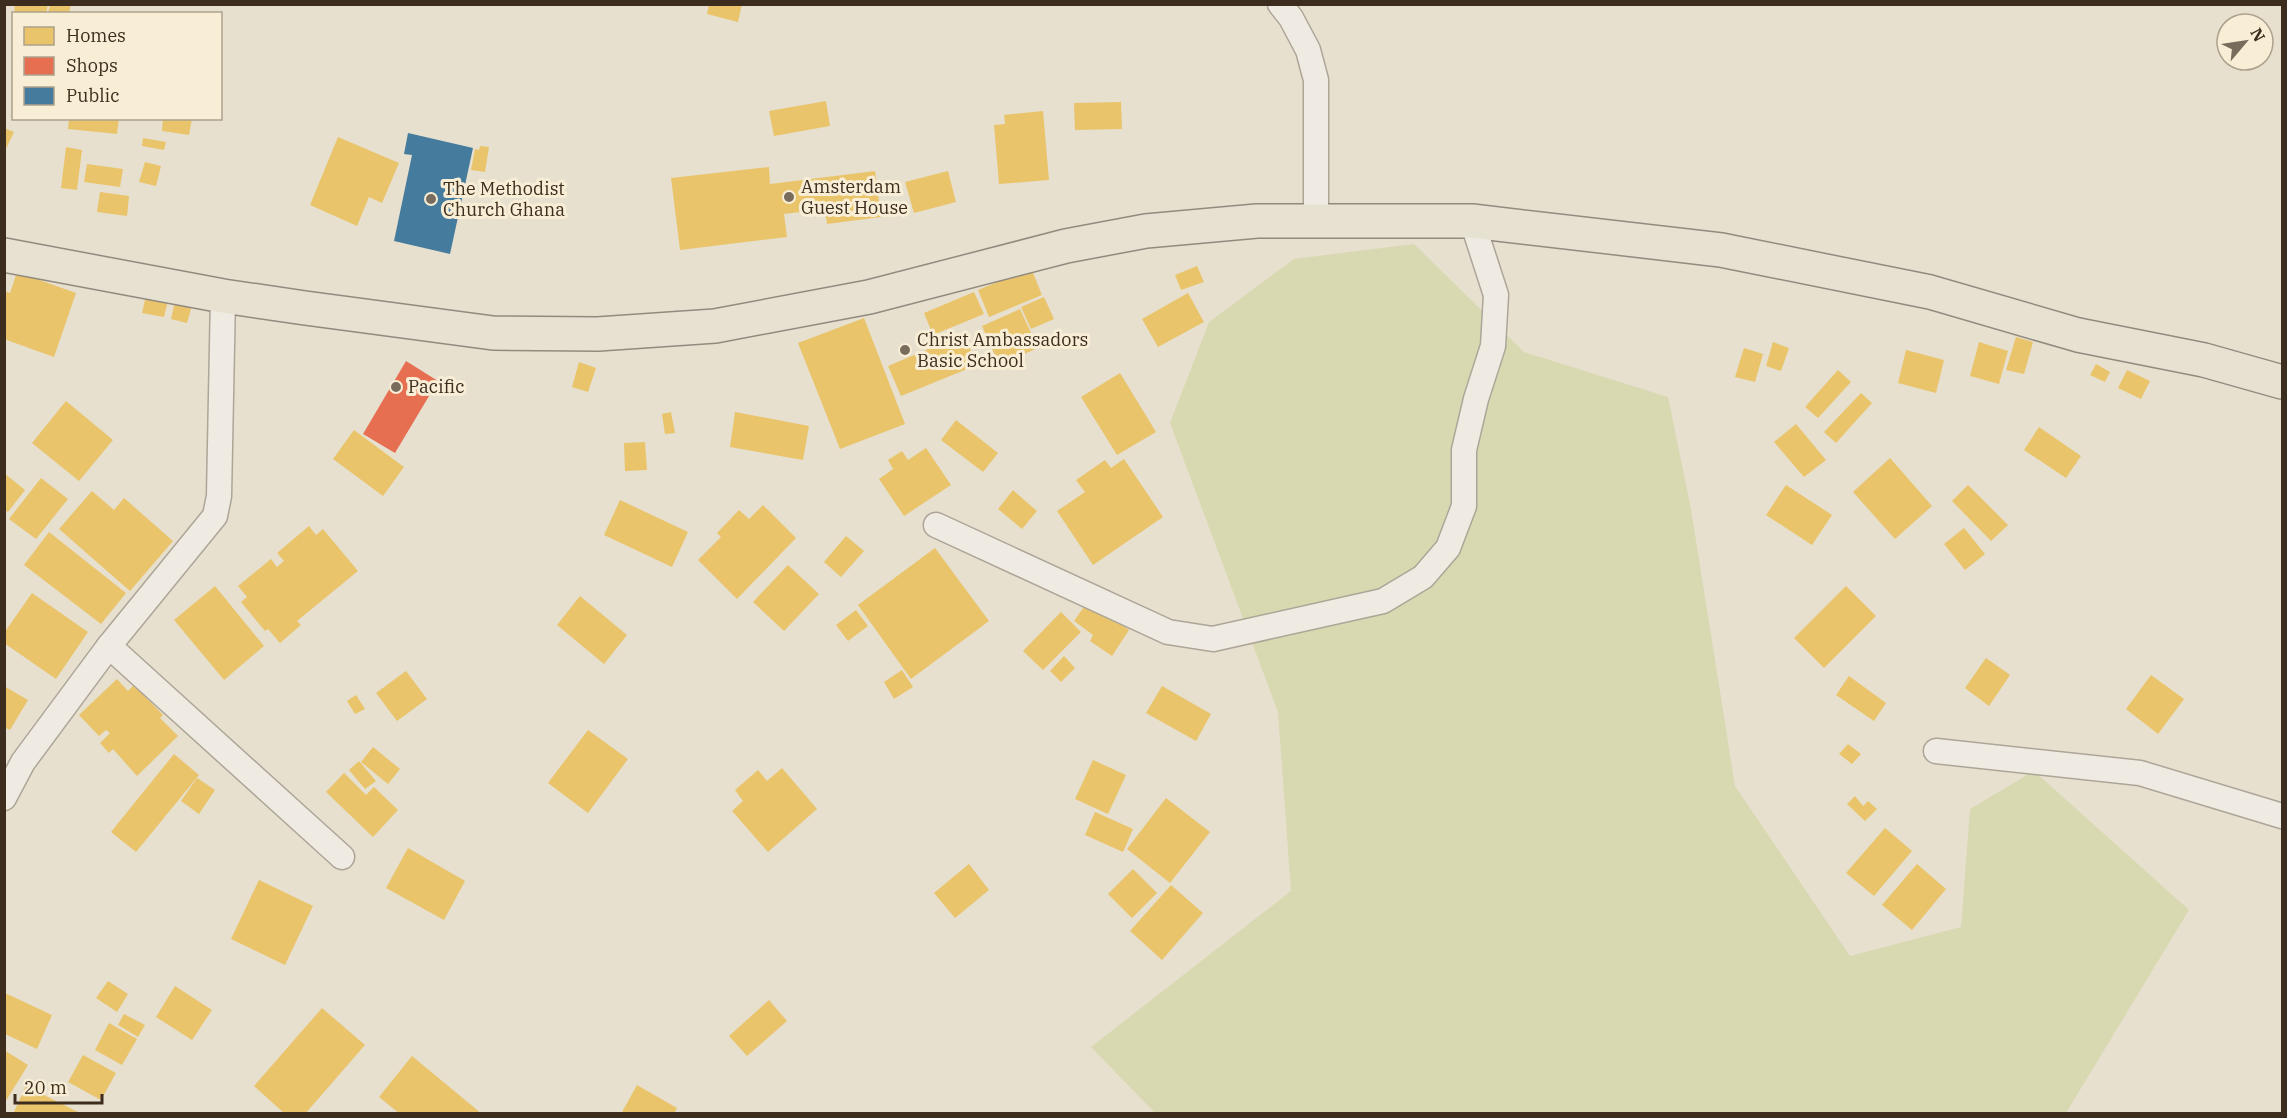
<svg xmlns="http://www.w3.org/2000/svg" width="2287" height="1118" viewBox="0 0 2287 1118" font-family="'IBM Plex Serif',serif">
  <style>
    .green { fill: #d8d8b1 }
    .homes { fill: #e9c46a }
    .shops { fill: #e76f51 }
    .public { fill: #457b9d }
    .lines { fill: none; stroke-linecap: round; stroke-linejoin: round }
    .minor-casing { stroke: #ada598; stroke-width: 27 }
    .primary-casing { stroke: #928a7f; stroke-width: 36 }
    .minor { stroke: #efebe2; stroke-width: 24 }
    .primary { stroke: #e7e1d2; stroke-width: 33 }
    .poi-dot { fill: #786c5c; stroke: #f8eed6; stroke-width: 2 }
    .labels { text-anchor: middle; stroke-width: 6; stroke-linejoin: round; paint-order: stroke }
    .poi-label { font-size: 18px; fill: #3d2d1e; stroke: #f8eed6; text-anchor: start }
  </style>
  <rect width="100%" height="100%" fill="#e7e0cf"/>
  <!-- green -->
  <polygon class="green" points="1414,244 1524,352 1668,397 1691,509 1735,786 1850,956 1961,927 1970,809 2034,771 2189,910 2066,1113 1155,1113 1091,1047 1291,891 1278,712 1170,423 1209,322 1294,259"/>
  <!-- homes -->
  <g class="homes">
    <polygon points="15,4 48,4 46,14 14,14"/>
    <polygon points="50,4 71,4 69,14 48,14"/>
    <polygon points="709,4 742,4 738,22 707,14"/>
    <polygon points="826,101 830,126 774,136 769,111"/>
    <polygon points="1121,102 1122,129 1075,130 1074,103"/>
    <polygon points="1043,111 1049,180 999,184 994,125 1005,124 1004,115"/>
    <polygon points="69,118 119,118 117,134 68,129"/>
    <polygon points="163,118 192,118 189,135 162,131"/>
    <polygon points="4,128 14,132 4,153"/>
    <polygon points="338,137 399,163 382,203 369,197 357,226 310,205"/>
    <polygon points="143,138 166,142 164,150 142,146"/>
    <polygon points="480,146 489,147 485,172 471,170 475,149 479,150"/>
    <polygon points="66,147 82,150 77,190 61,188"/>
    <polygon points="145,162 161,166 156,186 139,182"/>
    <polygon points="87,164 123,169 120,187 84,182"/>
    <polygon points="769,167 770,184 875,171 881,217 827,224 825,209 784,214 787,237 680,250 671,178"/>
    <polygon points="948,171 956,202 914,213 905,182"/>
    <polygon points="100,192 129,196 127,216 97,212"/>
    <polygon points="1197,266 1204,282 1181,290 1175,275"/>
    <polygon points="1031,268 1042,295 989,317 978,290"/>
    <polygon points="17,272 76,293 54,357 4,339 4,291 10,293"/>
    <polygon points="147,291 169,296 164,317 142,313"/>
    <polygon points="974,292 984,314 933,335 924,313"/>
    <polygon points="1188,293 1204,322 1158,347 1142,319"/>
    <polygon points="176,297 193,302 187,323 171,319"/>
    <polygon points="1044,297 1054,319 1031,329 1021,307"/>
    <polygon points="1020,309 1038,348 999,365 982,326"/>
    <polygon points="864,318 905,424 840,449 798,343"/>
    <polygon points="964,334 977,365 901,396 888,366"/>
    <polygon points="2016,337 2033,342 2024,374 2006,370"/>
    <polygon points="1773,342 1789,348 1781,371 1766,366"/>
    <polygon points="1979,342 2008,351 1999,384 1970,376"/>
    <polygon points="1744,348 1763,354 1755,382 1735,377"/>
    <polygon points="1906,350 1944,360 1936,393 1898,383"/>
    <polygon points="579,362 596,368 588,392 572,387"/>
    <polygon points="2096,364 2110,372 2105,382 2090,375"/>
    <polygon points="1838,370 1851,382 1818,418 1805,407"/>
    <polygon points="2127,370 2150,381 2141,399 2118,388"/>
    <polygon points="1120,373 1156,432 1117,455 1081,397"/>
    <polygon points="1861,393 1872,403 1836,443 1824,432"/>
    <polygon points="66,401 113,440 79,481 32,443"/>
    <polygon points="671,412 675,433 665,434 662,414"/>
    <polygon points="735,412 809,426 803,460 730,447"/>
    <polygon points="956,420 998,453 983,472 941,440"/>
    <polygon points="1796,424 1826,460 1804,477 1774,442"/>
    <polygon points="2039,427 2081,456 2066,478 2024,450"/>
    <polygon points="354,430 404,467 383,496 333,459"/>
    <polygon points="645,442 647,470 625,471 624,443"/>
    <polygon points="926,448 951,485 904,516 879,479 893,469 888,460 902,451 908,460"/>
    <polygon points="1890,458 1932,506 1895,539 1853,492"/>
    <polygon points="1124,459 1163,517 1093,565 1057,511 1085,492 1076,480 1105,460 1111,468"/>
    <polygon points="4,473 25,490 8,512 4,510"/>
    <polygon points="41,478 68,499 36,539 9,519"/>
    <polygon points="1786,485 1832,515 1812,545 1766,515"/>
    <polygon points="1968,485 2008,525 1991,541 1952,501"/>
    <polygon points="1013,490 1037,511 1022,529 998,509"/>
    <polygon points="92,491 114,510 124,498 173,541 130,591 59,529"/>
    <polygon points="620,500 688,532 672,567 604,535"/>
    <polygon points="763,505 796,538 737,599 698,560 721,537 717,533 739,510 749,519"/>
    <polygon points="309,526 316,535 323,529 358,571 297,621 301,625 280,643 268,629 265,631 241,602 247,597 238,586 271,559 277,567 284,561 277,553"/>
    <polygon points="1964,528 1985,554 1965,570 1944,544"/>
    <polygon points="49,532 126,593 101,624 24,565"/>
    <polygon points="846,536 864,551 841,577 824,562"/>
    <polygon points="935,548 989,621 911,679 858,605"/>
    <polygon points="788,565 819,594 784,631 753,602"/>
    <polygon points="215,586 264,646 224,680 174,620"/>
    <polygon points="1846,586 1876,616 1824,668 1794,638"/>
    <polygon points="32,593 88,632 56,679 4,643 4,633"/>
    <polygon points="580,596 627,635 604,664 557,625"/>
    <polygon points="1088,601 1129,630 1112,656 1090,641 1093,635 1074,621"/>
    <polygon points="856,610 868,626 848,641 836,625"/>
    <polygon points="1061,612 1081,632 1043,670 1023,651"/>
    <polygon points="1064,656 1075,668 1061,682 1050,671"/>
    <polygon points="1986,658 2010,675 1989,706 1965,688"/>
    <polygon points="902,670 913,687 894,699 884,682"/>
    <polygon points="406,671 427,699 397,721 376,693"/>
    <polygon points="2151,675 2184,699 2158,734 2126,709"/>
    <polygon points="1849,676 1886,703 1874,721 1836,695"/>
    <polygon points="117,679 128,691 134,685 163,715 160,718 178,736 137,776 113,749 109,753 100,743 110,733 106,730 99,736 79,715"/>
    <polygon points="4,686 28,700 10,730 4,727"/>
    <polygon points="1162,686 1211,714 1196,741 1146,713"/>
    <polygon points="356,695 365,709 355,714 347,701"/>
    <polygon points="588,730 628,759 588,813 548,783"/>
    <polygon points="1848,744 1861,754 1852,764 1839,754"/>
    <polygon points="373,747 400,769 388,784 361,762"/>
    <polygon points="174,754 199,775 136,852 111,832"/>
    <polygon points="1093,760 1126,775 1108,814 1075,799"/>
    <polygon points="359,761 376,781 365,789 349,770"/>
    <polygon points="782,768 817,809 768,852 732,811 743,801 735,790 758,770 767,781"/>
    <polygon points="344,773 366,795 374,787 398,810 373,837 326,792"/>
    <polygon points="197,778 215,790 199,814 181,801"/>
    <polygon points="1855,796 1863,806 1868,801 1877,809 1865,821 1847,804"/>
    <polygon points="1166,798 1210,832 1170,883 1127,849"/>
    <polygon points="1095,812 1133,829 1123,852 1085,835"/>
    <polygon points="1885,828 1912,851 1874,896 1846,873"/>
    <polygon points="408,848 465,881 444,920 386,888"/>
    <polygon points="969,864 989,890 955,918 934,893"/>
    <polygon points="1917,864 1946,889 1912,930 1882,905"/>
    <polygon points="1133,869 1157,893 1132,918 1108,894"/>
    <polygon points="259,880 313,906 285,965 231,939"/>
    <polygon points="1171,885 1203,913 1162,960 1130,931"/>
    <polygon points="108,981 128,994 117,1012 96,998"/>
    <polygon points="175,986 212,1010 192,1040 156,1017"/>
    <polygon points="5,993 52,1015 37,1049 5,1034"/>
    <polygon points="769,1000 787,1021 747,1056 729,1036"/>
    <polygon points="322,1008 365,1045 305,1114 285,1114 254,1086"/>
    <polygon points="124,1014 145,1025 138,1037 118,1025"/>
    <polygon points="109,1023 137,1039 122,1065 95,1050"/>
    <polygon points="4,1050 28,1065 4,1104"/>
    <polygon points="83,1055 116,1073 101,1100 68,1082"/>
    <polygon points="412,1056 482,1114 400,1114 379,1097"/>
    <polygon points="637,1085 677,1108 674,1114 621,1114"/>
    <polygon points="26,1086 78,1112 77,1114 13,1114"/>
  </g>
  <!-- shops -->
  <polygon class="shops" points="406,361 438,381 395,453 363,434"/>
  <!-- public -->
  <polygon class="public" points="408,133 473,148 450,254 394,241 412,155 404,154"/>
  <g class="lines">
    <defs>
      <g id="minor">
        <polyline points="1280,4 1291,18 1308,50 1316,80 1316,222"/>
        <polyline points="936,525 1168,632 1213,639 1383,601 1423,577 1448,548 1464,506 1464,450 1476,399 1493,346 1496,295 1472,221"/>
        <polyline points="109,646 342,857"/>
        <polyline points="1936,751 2140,773 2282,816"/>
        <polyline points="4,798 23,762 109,646 215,516 219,496 223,296"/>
      </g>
      <polyline id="primary" points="4,255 223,296 305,308 493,333 598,334 715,326 869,297 1066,246 1146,231 1257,221 1472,221 1721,250 1930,292 2078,335 2204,360 2282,382"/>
    </defs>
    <!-- minor casing -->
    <use href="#minor" class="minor-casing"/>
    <!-- primary casing -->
    <use href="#primary" class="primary-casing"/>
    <!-- minor -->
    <use href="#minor" class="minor"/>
    <!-- primary -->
    <use href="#primary" class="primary"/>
  </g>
  <!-- markers -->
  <g class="poi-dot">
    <circle cx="789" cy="197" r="6"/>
    <circle cx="431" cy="199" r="6"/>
    <circle cx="905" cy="350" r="6"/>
    <circle cx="396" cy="387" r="6"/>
  </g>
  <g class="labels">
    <!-- poi labels -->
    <g class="poi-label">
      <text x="801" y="193">Amsterdam<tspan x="801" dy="21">Guest House</tspan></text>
      <text x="443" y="195">The Methodist<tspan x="443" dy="21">Church Ghana</tspan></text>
      <text x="917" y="346">Christ Ambassadors<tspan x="917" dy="21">Basic School</tspan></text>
      <text x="408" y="393">Pacific</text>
    </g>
  </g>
  <!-- border -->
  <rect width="2287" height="1118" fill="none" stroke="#3d2d1e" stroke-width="12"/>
  <!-- legend -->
  <rect x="12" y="12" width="210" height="108" fill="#f8eed6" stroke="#ada18c" stroke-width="1.5"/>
  <rect x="24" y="27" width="30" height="18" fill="#e9c46a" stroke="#ada18c" stroke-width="1.5"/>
  <text x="66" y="42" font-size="18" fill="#3d2d1e">Homes</text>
  <rect x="24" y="57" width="30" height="18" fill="#e76f51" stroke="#ada18c" stroke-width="1.5"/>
  <text x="66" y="72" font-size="18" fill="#3d2d1e">Shops</text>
  <rect x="24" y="87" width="30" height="18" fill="#457b9d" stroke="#ada18c" stroke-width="1.5"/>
  <text x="66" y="102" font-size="18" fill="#3d2d1e">Public</text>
  <!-- north arrow -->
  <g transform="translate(2245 42) rotate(61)"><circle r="28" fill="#f8eed6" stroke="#ada18c" stroke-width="1.5"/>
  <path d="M0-4.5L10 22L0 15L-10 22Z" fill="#786c5c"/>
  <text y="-9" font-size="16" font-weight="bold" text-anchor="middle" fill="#3d2d1e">N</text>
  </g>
  <!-- scale -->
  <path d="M15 1094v9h87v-9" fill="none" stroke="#3d2d1e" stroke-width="3"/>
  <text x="24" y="1094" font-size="18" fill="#3d2d1e" stroke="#f8eed6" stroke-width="4.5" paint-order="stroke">20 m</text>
</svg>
